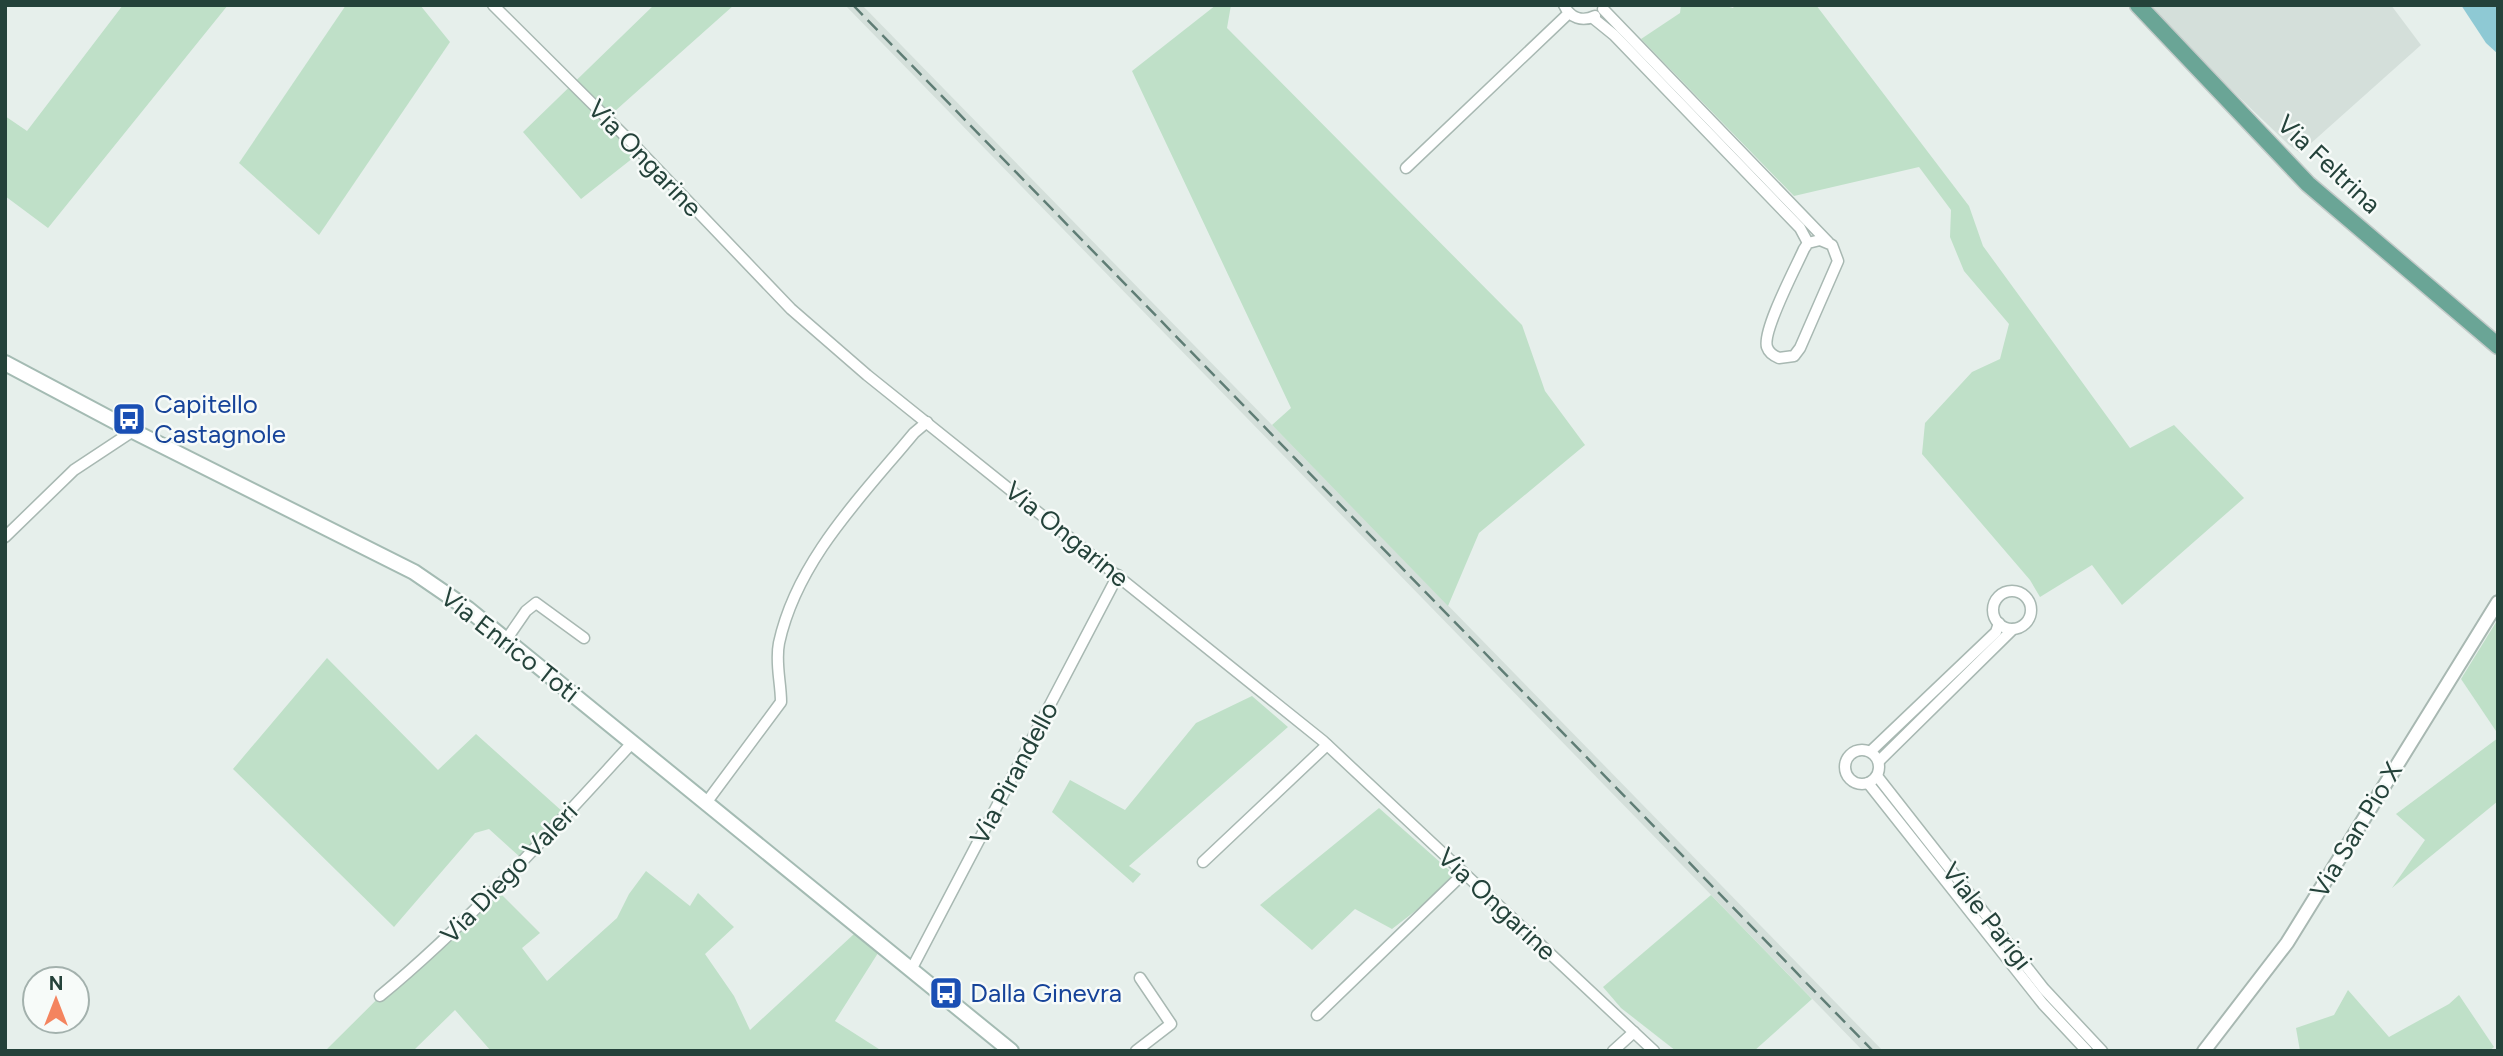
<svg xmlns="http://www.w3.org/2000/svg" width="2503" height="1056" viewBox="0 0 2503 1056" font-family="Figtree,sans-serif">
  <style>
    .built { fill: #d4dfda }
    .green { fill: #bfe0c8 }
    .water { fill: #8ec9d4 }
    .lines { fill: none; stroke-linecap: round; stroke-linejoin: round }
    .minor-casing { stroke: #a8b8b2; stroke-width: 13 }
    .tertiary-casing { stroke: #a8b8b2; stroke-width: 16 }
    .secondary-casing { stroke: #a4bbb3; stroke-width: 18 }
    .primary-casing { stroke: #c2cac8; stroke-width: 19 }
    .minor { stroke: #fff; stroke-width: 10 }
    .tertiary { stroke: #fff; stroke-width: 12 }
    .secondary { stroke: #fff; stroke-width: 14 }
    .primary { stroke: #6aa596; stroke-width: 16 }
    .rail { stroke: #5f7d75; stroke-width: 2.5; stroke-dasharray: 14 7; stroke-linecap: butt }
    .labels { text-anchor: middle; stroke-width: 5; stroke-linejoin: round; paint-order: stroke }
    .street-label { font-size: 26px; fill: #24423a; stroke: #f7fbf9 }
    .transit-label { font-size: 26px; fill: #164399; stroke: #f7fbf9; text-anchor: start }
  </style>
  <rect width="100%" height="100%" fill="#e6efeb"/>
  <!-- built -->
  <g class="built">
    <polygon points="845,5 862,5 1883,1051 1863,1051"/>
    <polygon points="2148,5 2391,5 2421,45 2300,153 2289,145 2219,78"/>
  </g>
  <!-- green -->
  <g class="green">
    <polygon points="123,5 228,5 48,228 5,196 5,116 27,131"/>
    <polygon points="346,5 420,5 450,42 319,235 239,163"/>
    <polygon points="654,5 734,5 606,119 638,154 581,199 523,132"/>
    <polygon points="1216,5 1231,5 1227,28 1522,325 1545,391 1585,445 1479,533 1448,606 1272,425 1291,408 1132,71"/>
    <polygon points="1681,5 1722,5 1733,8 1735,5 1816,5 1969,206 1983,246 2130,448 2174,425 2244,498 2122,605 2092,565 2040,597 2030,580 1922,454 1925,423 1972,372 2000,359 2009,324 1964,271 1950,237 1951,210 1919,167 1794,196 1641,39 1680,13"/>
    <polygon points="2498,619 2498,734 2461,679"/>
    <polygon points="327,658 438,770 476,734 563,812 520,857 489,829 475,833 394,927 233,769"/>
    <polygon points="1252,696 1288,727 1129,866 1141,874 1133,883 1052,812 1070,780 1125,810 1196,723"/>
    <polygon points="2498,738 2498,801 2392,888 2425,840 2396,814"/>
    <polygon points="1379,808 1458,878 1392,929 1355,909 1312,950 1260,905"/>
    <polygon points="646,871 690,906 698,893 734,927 705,954 734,996 750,1030 854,934 878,953 835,1021 882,1051 491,1051 455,1010 413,1051 325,1051 492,885 540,933 522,948 547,981 617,918 629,894"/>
    <polygon points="1711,895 1812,999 1754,1051 1676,1051 1621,1008 1603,987"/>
    <polygon points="2348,990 2389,1037 2449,1004 2459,995 2494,1047 2489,1051 2300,1051 2296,1028 2334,1015"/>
  </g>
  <!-- water -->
  <polygon class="water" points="2461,5 2498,5 2498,54 2486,43"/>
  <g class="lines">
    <defs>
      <g id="minor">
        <polyline points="493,5 636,147 791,309 867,375 1323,741 1654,1051"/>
        <path d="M1564 5C1570 18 1582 22 1595 16"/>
        <polyline points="1603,9 1828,242"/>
        <polyline points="1593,18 1614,35 1800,228 1808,243"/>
        <polyline points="1406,168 1569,13"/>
        <path d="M1820 240 1832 245 1838 261 1800 348 1794 356 1779 358C1774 356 1769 353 1767 347 1762 331 1796 267 1804 249L1808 243Z"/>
        <polyline points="5,537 74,470 133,431"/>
        <circle cx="2012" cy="610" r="19"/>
        <polyline points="506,640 526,611 536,603 584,638"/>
        <circle cx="1862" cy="767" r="17"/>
        <polyline points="1871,751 1996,632 1999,623"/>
        <polyline points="1879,761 2013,629"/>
        <polyline points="1877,776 2044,989 2102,1051"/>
        <polyline points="1868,783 2043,1004 2087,1051"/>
        <path d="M706 803 781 702C781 682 775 663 779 643 797 560 862 496 914 433L927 422"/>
        <polyline points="1203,862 1327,745"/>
        <polyline points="911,970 1118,575"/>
        <path d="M380 996C472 920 552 830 632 743"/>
        <polyline points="1317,1015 1464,873"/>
        <polyline points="1136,1051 1171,1024 1140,978"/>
        <polyline points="1613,1051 1634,1032"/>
      </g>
      <polyline id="tertiary" points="2204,1051 2287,943 2498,602"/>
      <polyline id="secondary" points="5,363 133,431 414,572 468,609 1011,1051"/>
      <polyline id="primary" points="2138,5 2308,184 2498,346"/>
    </defs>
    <!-- minor casing -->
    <use href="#minor" class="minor-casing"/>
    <!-- tertiary casing -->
    <use href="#tertiary" class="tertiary-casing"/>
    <!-- secondary casing -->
    <use href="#secondary" class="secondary-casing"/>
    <!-- primary casing -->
    <use href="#primary" class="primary-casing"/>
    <!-- minor -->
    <use href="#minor" class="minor"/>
    <!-- tertiary -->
    <use href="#tertiary" class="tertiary"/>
    <!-- secondary -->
    <use href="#secondary" class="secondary"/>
    <!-- primary -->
    <use href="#primary" class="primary"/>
    <!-- rail -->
    <polyline class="rail" points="853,5 1873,1051"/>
  </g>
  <!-- icons -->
  <defs>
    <symbol id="bus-square" viewBox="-11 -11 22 22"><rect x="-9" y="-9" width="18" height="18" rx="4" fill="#1a4fb4" stroke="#f7fbf9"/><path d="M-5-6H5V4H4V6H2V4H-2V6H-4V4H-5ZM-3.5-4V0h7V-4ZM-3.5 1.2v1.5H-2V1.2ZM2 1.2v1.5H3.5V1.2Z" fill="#fff"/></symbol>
  </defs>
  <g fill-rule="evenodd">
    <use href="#bus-square" x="110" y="400" width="38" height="38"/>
    <use href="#bus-square" x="927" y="974" width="38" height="38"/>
  </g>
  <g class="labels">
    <!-- street labels -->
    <g class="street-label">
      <text transform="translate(645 158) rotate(46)" y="9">Via Ongarine</text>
      <text transform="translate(2329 164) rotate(43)" y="9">Via Feltrina</text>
      <text transform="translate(1067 534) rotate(39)" y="9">Via Ongarine</text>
      <text transform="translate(510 645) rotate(38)" y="9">Via Enrico Toti</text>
      <text transform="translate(1014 773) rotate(-62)" y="9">Via Pirandello</text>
      <text transform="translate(2356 830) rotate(-59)" y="9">Via San Pio X</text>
      <text transform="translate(509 873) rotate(-46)" y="9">Via Diego Valeri</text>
      <text transform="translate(1497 904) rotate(43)" y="9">Via Ongarine</text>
      <text transform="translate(1987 916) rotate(52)" y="9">Viale Parigi</text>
    </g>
    <!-- transit labels -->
    <g class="transit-label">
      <text x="154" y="413">Capitello<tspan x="154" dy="30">Castagnole</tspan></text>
      <text x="970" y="1002">Dalla Ginevra</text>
    </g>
  </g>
  <!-- border -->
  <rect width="2503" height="1056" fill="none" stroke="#24423a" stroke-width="14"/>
  <!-- north arrow -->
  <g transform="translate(56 1000)"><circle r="33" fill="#f7fbf9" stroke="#a3b1ad" stroke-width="2"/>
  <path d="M0-5L12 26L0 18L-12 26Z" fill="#f4845f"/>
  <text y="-10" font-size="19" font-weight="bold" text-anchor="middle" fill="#24423a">N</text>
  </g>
</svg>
